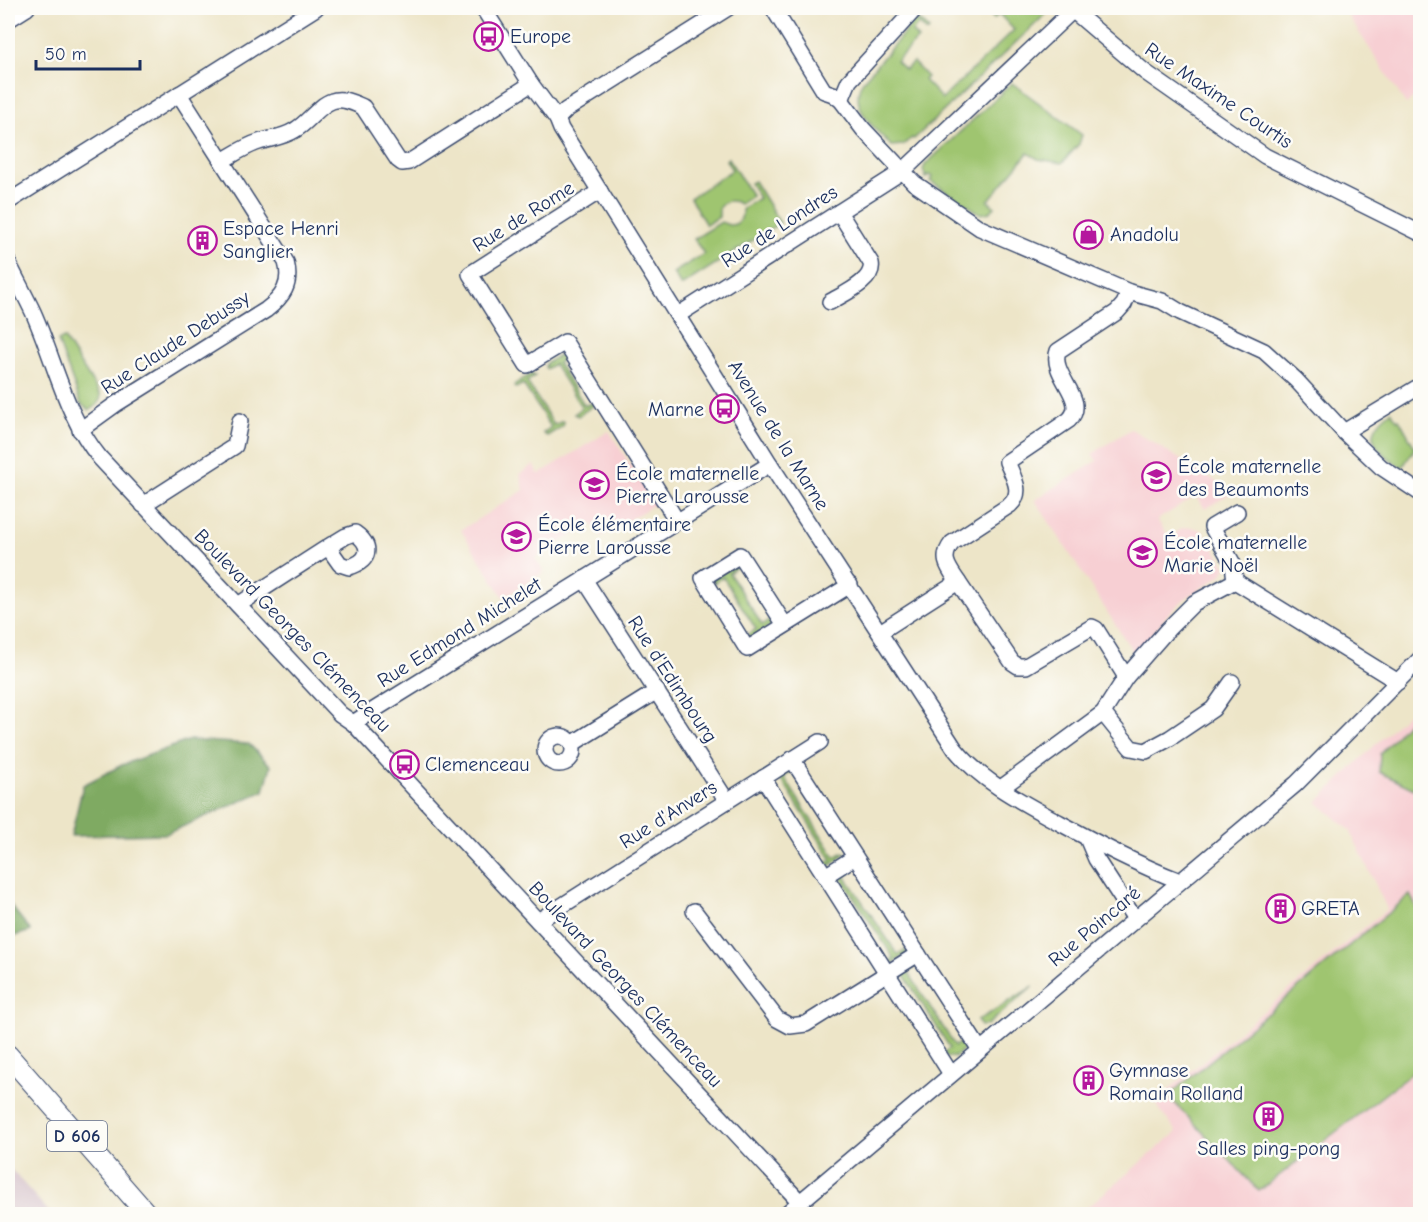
<svg xmlns="http://www.w3.org/2000/svg" width="1428" height="1222" viewBox="0 0 1428 1222" font-family="'Comic Neue',sans-serif">
  <style>
    .built { fill: #f7cfd3 }
    .industrial { fill: #d2bdc7 }
    .green { fill: #9fc56f; stroke: #5d7a66; stroke-width: 1.5 }
    .forest { fill: #7faa62; stroke: #4d6c60; stroke-width: 1.5 }
    .lines { fill: none; stroke-linecap: round; stroke-linejoin: round }
    .minor-casing { stroke: #3a4a6e; stroke-width: 18 }
    .major-casing { stroke: #3a4a6e; stroke-width: 22 }
    .minor { stroke: #fff; stroke-width: 15 }
    .major { stroke: #fff; stroke-width: 20 }
    .labels { text-anchor: middle; stroke-width: 5; stroke-linejoin: round; paint-order: stroke }
    .shield { fill: #fdfcf7; stroke: #5f6c8c; stroke-width: 1.5 }
    .shield-label { font-size: 18px; font-weight: bold; fill: #1b2f5e }
    .poi-label { font-size: 20px; fill: #1b2f5e; stroke: #fdfcf7; text-anchor: start }
    .street-label { font-size: 20px; fill: #1b2f5e; stroke: #fdfcf7 }
  </style>
  <rect width="100%" height="100%" fill="#fdfcf7"/>
  <filter id="ink" filterUnits="userSpaceOnUse"><feTurbulence type="fractalNoise" baseFrequency=".0167" numOctaves="2"/><feDisplacementMap in="SourceGraphic" scale="12" xChannelSelector="R" yChannelSelector="G"/><feConvolveMatrix kernelMatrix="1 2 1 2 8 2 1 2 1" color-interpolation-filters="sRGB"/></filter>
  <filter id="wash" filterUnits="userSpaceOnUse"><feTurbulence type="fractalNoise" baseFrequency=".008" numOctaves="4" result="noise"/><feDisplacementMap in="SourceGraphic" scale="24" xChannelSelector="R" yChannelSelector="G"/><feGaussianBlur stdDeviation="1.35" result="paint"/><feColorMatrix in="noise" values="0 0 0 0 0 0 0 0 0 0 0 0 0 0 0 0 0 1.4 0 .05"/><feComposite in="paint" operator="in"/></filter>
  <g filter="url(#wash)">
    <rect width="100%" height="100%" fill="#ede5c8"/>
    <!-- built -->
    <g class="built">
      <polygon points="1343,8 1420,8 1420,94 1406,104"/>
      <polygon points="1131,429 1233,492 1205,509 1196,496 1157,520 1170,538 1182,528 1192,527 1201,530 1208,538 1226,567 1222,575 1186,598 1170,612 1135,655 1035,500 1097,461 1092,454"/>
      <polygon points="609,431 655,504 601,537 592,523 535,558 544,572 504,598 461,530 524,490 520,474 533,465 539,474"/>
      <polygon points="1420,701 1420,1214 1079,1214 1177,1132 1154,1102 1387,909 1350,830 1317,802"/>
    </g>
    <!-- industrial -->
    <polygon class="industrial" points="8,1166 50,1213 51,1214 8,1214"/>
    <!-- green -->
    <g class="green">
      <path d="M993 8H1047L1048 12 914 139 912 138 903 145 891 146C875 128 848 108 862 82L916 19 918 22 919 20 929 30 927 32 919 24 912 32 918 39 896 61 905 70 913 62 927 77 924 80 942 99 1014 30 999 14 994 19 988 12Z"/>
      <polygon points="1012,83 1082,135 1079,144 1062,163 1038,159 1028,153 988,201 995,207 990,212 981,214 930,181 932,177 929,175 926,178 923,170 925,165"/>
      <path d="M728 158 752 196 740 204C733 199 724 200 719 208V217L706 225 690 198 732 170 726 160Z"/>
      <path d="M754 181 780 223 681 286 673 273 704 254 694 239 721 222 729 225C739 225 743 219 742 209L759 198 750 183Z"/>
      <path d="M64 338 101 396C100 403 96 407 89 410L81 404 58 341Z"/>
      <polygon points="560,355 564,355 565,357 558,363 585,406 593,402 594,405 578,416 574,414 582,408 554,364 546,369 545,367 546,363"/>
      <polygon points="531,374 535,376 527,382 554,425 563,421 564,423 563,426 547,436 543,433 551,427 523,384 516,388 514,387 515,384"/>
      <path d="M1391 411 1397 420 1399 419 1415 448 1402 468C1376 449 1359 436 1391 411Z"/>
      <polygon points="736,565 737,567 729,573 762,625 771,620 773,622 772,625 751,639 747,635 756,629 723,577 713,583 712,578"/>
      <polygon points="1420,708 1420,792 1379,772 1380,754"/>
      <polygon points="788,768 792,771 784,777 835,857 844,852 845,854 828,867 824,864 832,860 781,779 771,784 770,780"/>
      <polygon points="852,867 854,870 845,876 898,955 906,950 908,953 890,965 887,963 894,958 841,878 835,882 833,877"/>
      <polygon points="1410,895 1420,914 1420,1067 1259,1191 1168,1096"/>
      <path d="M916 964 917 966 908 972 955 1046 964 1040C967 1047 961 1053 955 1057H947L943 1053 950 1048 904 975 896 979 895 975Z"/>
      <polygon points="1034,986 987,1025 981,1026 977,1021"/>
    </g>
    <!-- forest -->
    <g class="forest">
      <polygon points="190,740 249,744 271,766 264,791 166,834 71,836 83,785 122,765"/>
      <polygon points="8,902 31,931 8,938"/>
    </g>
  </g>
  <g filter="url(#ink)">
    <g class="lines">
      <defs>
        <g id="minor">
          <path d="M483 8 531 84 557 119 561 129 770 464 955 749C982 782 1022 802 1060 823 1099 844 1138 865 1180 881"/>
          <polyline points="773,8 824,91 833,94 841,100 863,129 914,183 980,228 1129,292 1162,301 1180,312 1264,351 1296,380 1344,432 1381,467 1420,493"/>
          <polyline points="1070,8 1145,72 1265,156 1420,233"/>
          <polyline points="8,20 27,8"/>
          <polyline points="841,100 849,81 916,8"/>
          <polyline points="557,119 566,110 728,8"/>
          <path d="M222 161C234 154 246 146 259 142 272 138 284 137 295 130 308 123 319 105 332 101 342 97 354 103 363 107L398 160 402 163 409 162 531 84"/>
          <polyline points="600,191 470,274 527,365 565,342 677,521"/>
          <polyline points="8,202 316,8"/>
          <path d="M8 262C16 279 25 295 33 312 55 361 65 415 100 458L340 714 353 723 800 1202"/>
          <path d="M830 302C843 294 875 281 871 263L839 212"/>
          <polyline points="678,315 903,171 1073,10"/>
          <path d="M80 430 116 404 266 310C283 297 292 284 286 262L179 94"/>
          <polyline points="1344,432 1420,386"/>
          <polyline points="143,505 235,446 240,421"/>
          <polyline points="1235,578 1235,581 1233,564 1212,527 1237,512"/>
          <polyline points="584,579 727,801"/>
          <path d="M958 582C948 567 940 558 952 543L1010 505C1024 492 1013 477 1007 462L1069 420C1090 400 1049 375 1058 351L1117 312 1124 304 1129 292"/>
          <path d="M238 605 328 547 340 564 349 567C370 561 373 546 355 533L346 536 328 547"/>
          <polyline points="785,625 740,555 703,578 747,649 850,585"/>
          <polyline points="880,632 958,582 1012,662 1018,666 1026,666 1092,627 1096,629 1126,677"/>
          <polyline points="1103,713 1131,748 1146,751 1170,738 1213,709 1232,682"/>
          <polyline points="353,723 770,464"/>
          <circle cx="559" cy="750" r="14"/>
          <polyline points="572,744 657,691"/>
          <polyline points="792,759 980,1050"/>
          <polyline points="763,778 951,1074"/>
          <polyline points="1001,788 1103,713 1126,677 1168,629 1194,603 1235,581 1398,682"/>
          <polyline points="1087,838 1096,859 1135,919"/>
          <polyline points="825,876 855,857"/>
          <polyline points="694,911 777,1019 790,1026 806,1024 918,954"/>
          <polyline points="538,921 820,742"/>
          <polyline points="786,1214 1296,784 1420,659"/>
        </g>
        <polyline id="major" points="8,1055 147,1214"/>
      </defs>
      <!-- minor casing -->
      <use href="#minor" class="minor-casing"/>
      <!-- major casing -->
      <use href="#major" class="major-casing"/>
      <!-- minor -->
      <use href="#minor" class="minor"/>
      <!-- major -->
      <use href="#major" class="major"/>
    </g>
  </g>
  <!-- icons -->
  <defs>
    <symbol id="bus-ring" viewBox="-11 -11 22 22"><circle r="9.5" fill="#fdfcf7" stroke="#b5179e" stroke-width="1.5"/><path d="M-5-6H5V4H4V6H2V4H-2V6H-4V4H-5ZM-3.5-4V0h7V-4ZM-3.5 1.2v1.5H-2V1.2ZM2 1.2v1.5H3.5V1.2Z" fill="#b5179e"/></symbol>
    <symbol id="shop-ring" viewBox="-11 -11 22 22"><circle r="9.5" fill="#fdfcf7" stroke="#b5179e" stroke-width="1.5"/><path d="M-5-2.5h2.3a2.7 3.5 0 0 1 5.4 0H5L5.5 6h-11ZM-1.5-2.5h3a1.5 2.3 0 0 0-3 0Z" fill="#b5179e"/></symbol>
    <symbol id="building-ring" viewBox="-11 -11 22 22"><circle r="9.5" fill="#fdfcf7" stroke="#b5179e" stroke-width="1.5"/><path d="M-4-6H4V6H1V3H-1V6H-4ZM-2.5-4.3h1.7v1.8h-1.7ZM.8-4.3h1.7v1.8H.8ZM-2.5-1h1.7V.8h-1.7ZM.8-1h1.7V.8H.8Z" fill="#b5179e"/></symbol>
    <symbol id="school-ring" viewBox="-11 -11 22 22"><circle r="9.5" fill="#fdfcf7" stroke="#b5179e" stroke-width="1.5"/><path d="M0-5L7-2L0 1L-7-2ZM-4 1L0 2.5L4 1V4Q0 6-4 4Z" fill="#b5179e"/></symbol>
  </defs>
  <g fill-rule="evenodd">
    <use href="#bus-ring" x="472" y="20" width="33" height="33"/>
    <use href="#shop-ring" x="1072" y="218" width="33" height="33"/>
    <use href="#building-ring" x="186" y="224" width="33" height="33"/>
    <use href="#bus-ring" x="708" y="392" width="33" height="33"/>
    <use href="#school-ring" x="1140" y="460" width="33" height="33"/>
    <use href="#school-ring" x="578" y="468" width="33" height="33"/>
    <use href="#school-ring" x="500" y="520" width="33" height="33"/>
    <use href="#school-ring" x="1126" y="536" width="33" height="33"/>
    <use href="#bus-ring" x="388" y="748" width="33" height="33"/>
    <use href="#building-ring" x="1264" y="892" width="33" height="33"/>
    <use href="#building-ring" x="1072" y="1064" width="33" height="33"/>
    <use href="#building-ring" x="1252" y="1100" width="33" height="33"/>
  </g>
  <g class="labels">
    <!-- shield labels -->
    <rect class="shield" x="47" y="1121" width="60" height="30" rx="4.5"/>
    <g class="shield-label">
      <text x="77" y="1142">D 606</text>
    </g>
    <!-- poi labels -->
    <g class="poi-label">
      <text x="510" y="43">Europe</text>
      <text x="223" y="235">Espace Henri<tspan x="223" dy="23">Sanglier</tspan></text>
      <text x="1110" y="241">Anadolu</text>
      <text x="704" y="416" text-anchor="end">Marne</text>
      <text x="1178" y="473">École maternelle<tspan x="1178" dy="23">des Beaumonts</tspan></text>
      <text x="616" y="480">École maternelle<tspan x="616" dy="23">Pierre Larousse</tspan></text>
      <text x="538" y="531">École élémentaire<tspan x="538" dy="23">Pierre Larousse</tspan></text>
      <text x="1164" y="549">École maternelle<tspan x="1164" dy="23">Marie Noël</tspan></text>
      <text x="425" y="771">Clemenceau</text>
      <text x="1301" y="915">GRETA</text>
      <text x="1109" y="1077">Gymnase<tspan x="1109" dy="23">Romain Rolland</tspan></text>
      <text x="1269" y="1155" text-anchor="middle">Salles ping-pong</text>
    </g>
    <!-- street labels -->
    <g class="street-label">
      <text transform="translate(1219 95) rotate(34)" y="7">Rue Maxime Courtis</text>
      <text transform="translate(523 216) rotate(-32)" y="7">Rue de Rome</text>
      <text transform="translate(779 226) rotate(-33)" y="7">Rue de Londres</text>
      <text transform="translate(175 342) rotate(-33)" y="7">Rue Claude Debussy</text>
      <text transform="translate(779 435) rotate(58)" y="7">Avenue de la Marne</text>
      <text transform="translate(293 630) rotate(46)" y="7">Boulevard Georges Clémenceau</text>
      <text transform="translate(459 632) rotate(-32)" y="7">Rue Edmond Michelet</text>
      <text transform="translate(673 679) rotate(57)" y="7">Rue d'Edimbourg</text>
      <text transform="translate(668 814) rotate(-32)" y="7">Rue d'Anvers</text>
      <text transform="translate(1094 926) rotate(-40)" y="7">Rue Poincaré</text>
      <text transform="translate(626 984) rotate(47)" y="7">Boulevard Georges Clémenceau</text>
    </g>
  </g>
  <!-- margin -->
  <rect width="1428" height="1222" fill="none" stroke="#fdfcf7" stroke-width="30"/>
  <!-- scale -->
  <path d="M36 60v9h104v-9" fill="none" stroke="#1b2f5e" stroke-width="3"/>
  <text x="45" y="60" font-size="18" fill="#1b2f5e" stroke="#fdfcf7" stroke-width="4.5" paint-order="stroke">50 m</text>
</svg>
